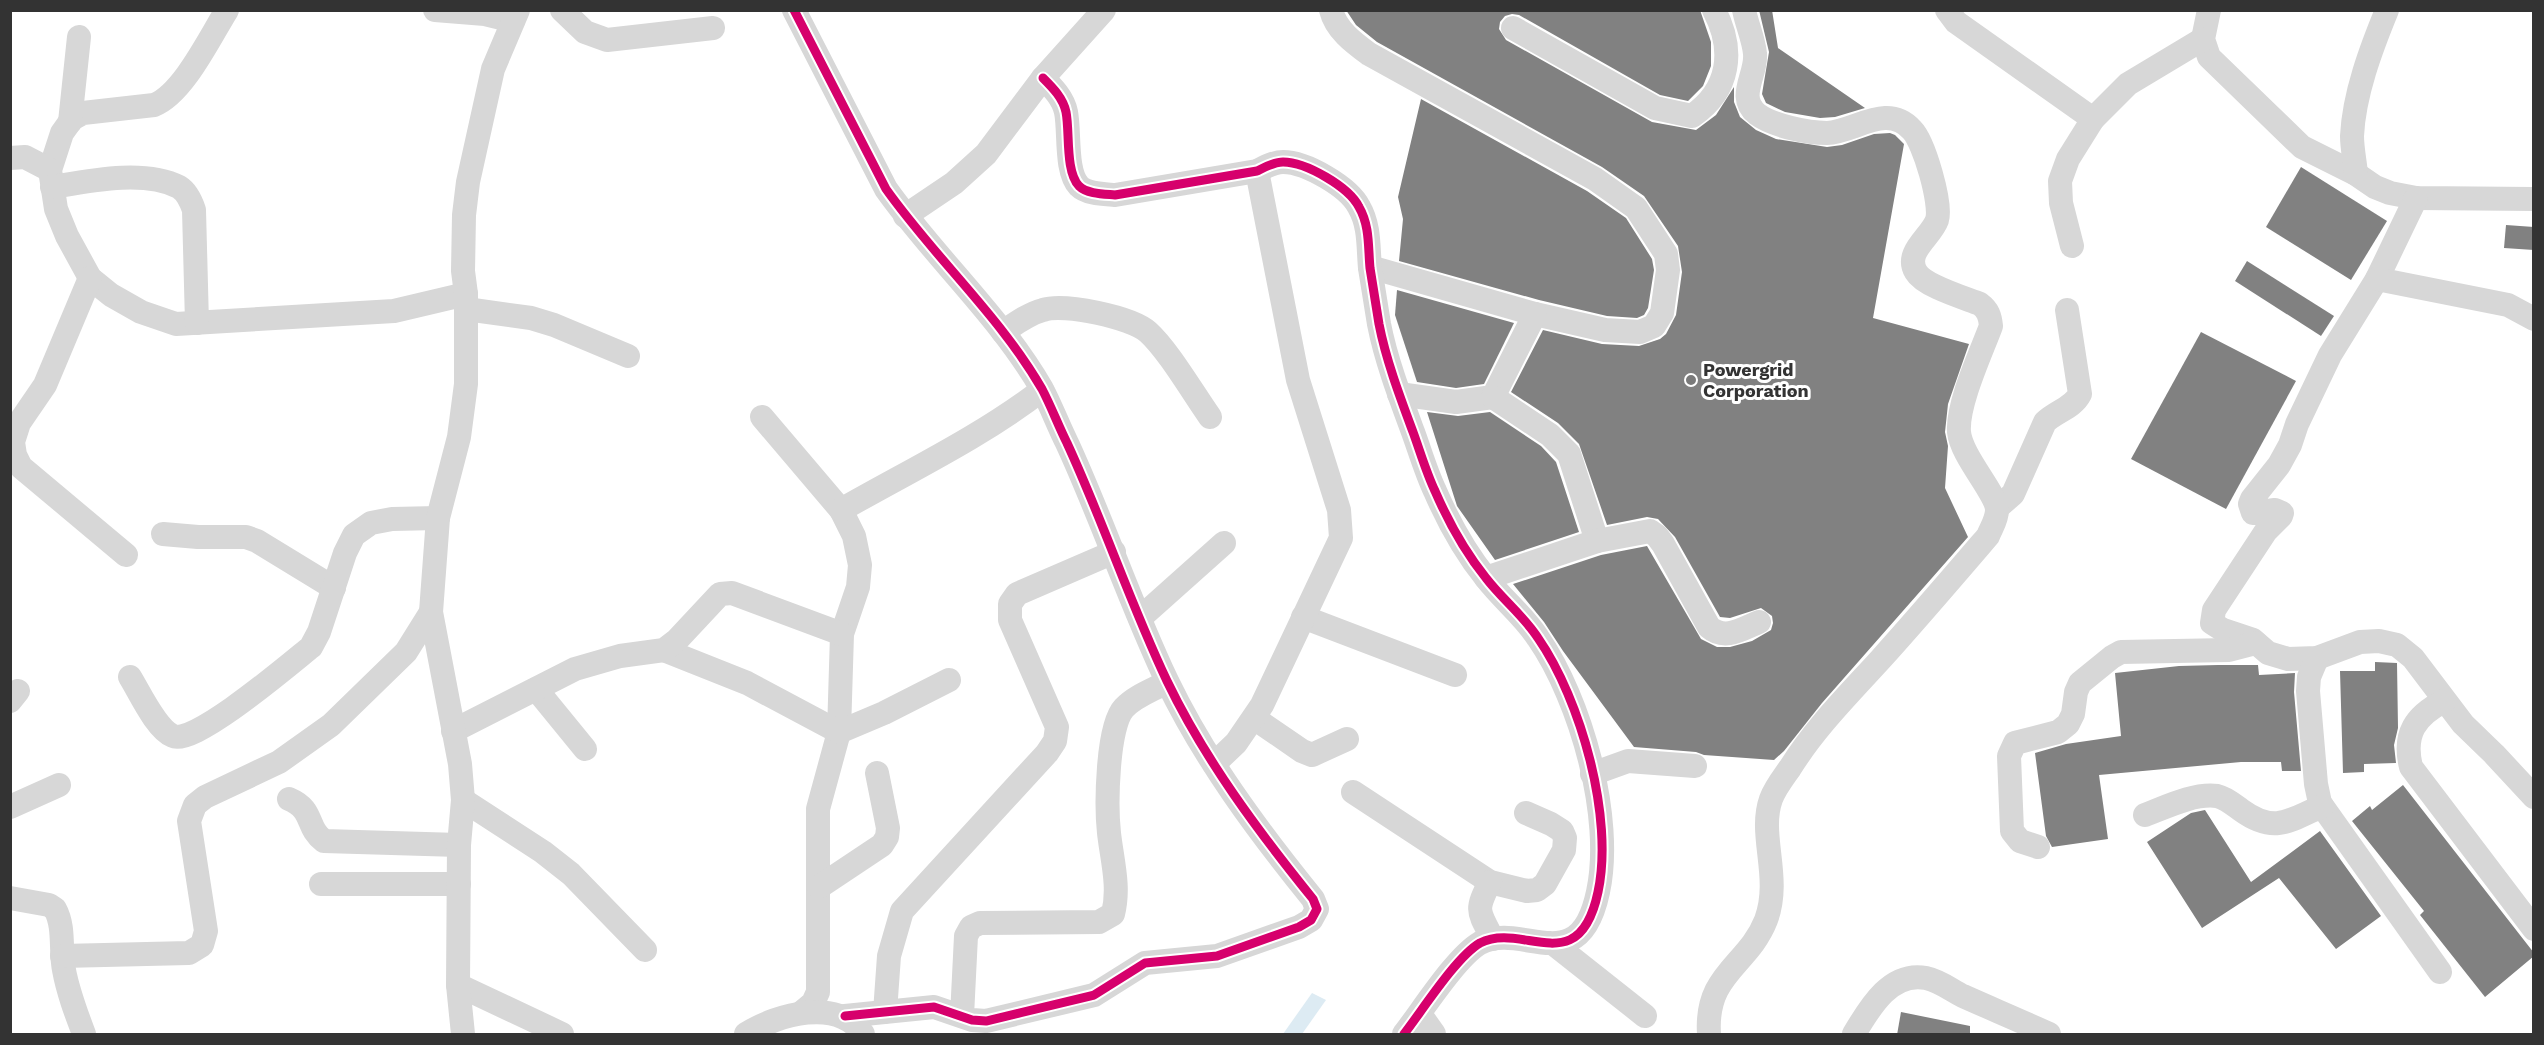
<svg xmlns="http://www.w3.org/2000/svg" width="2544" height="1045" viewBox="0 0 2544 1045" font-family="'Work Sans',sans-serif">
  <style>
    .water { fill: #ddebf3 }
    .building { fill: #818181 }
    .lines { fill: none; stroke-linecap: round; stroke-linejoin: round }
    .minor { stroke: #d7d7d7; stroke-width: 24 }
    .cycleway-casing { stroke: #fff; stroke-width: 13 }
    .cycleway { stroke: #d6006c; stroke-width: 9 }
    .poi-dot { fill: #7a7a7a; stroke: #fff; stroke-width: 2 }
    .labels { text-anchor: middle; stroke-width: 6; stroke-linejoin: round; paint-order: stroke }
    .poi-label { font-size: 18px; font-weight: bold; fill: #333; stroke: #fff; text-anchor: start }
  </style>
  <rect width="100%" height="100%" fill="#fff"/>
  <!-- water -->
  <polygon class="water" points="1312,993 1326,1000 1302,1034 1283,1034"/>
  <!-- building -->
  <g class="building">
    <polygon points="1346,10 1700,10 1711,42 1711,66 1703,86 1688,101 1660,95 1519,15 1512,14 1505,16 1500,22 1499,29 1506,40 1652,122 1696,130 1716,115 1734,87 1734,102 1740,117 1756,130 1776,139 1827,147 1842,145 1874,134 1890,133 1895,135 1904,144 1873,318 1969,344 1948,404 1945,432 1948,446 1945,488 1968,537 1822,703 1784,751 1774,760 1704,755 1696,752 1634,747 1563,651 1544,622 1513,584 1601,555 1647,546 1701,639 1717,647 1730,647 1752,641 1771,630 1773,623 1772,616 1761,608 1730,618 1720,617 1675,537 1658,519 1647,517 1607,525 1579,444 1558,423 1511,392 1543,330 1602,344 1639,346 1660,339 1666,334 1676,315 1682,272 1678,246 1644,196 1602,167 1377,42 1356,25"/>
    <polygon points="1759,10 1772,10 1778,48 1865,108 1835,117 1820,118 1785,112 1766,103 1762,94 1769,52"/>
    <polygon points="1421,99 1587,191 1626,218 1652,259 1654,270 1648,308 1644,315 1637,318 1607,316 1539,300 1399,261 1403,219 1398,197"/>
    <polygon points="2301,167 2387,221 2351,280 2266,227"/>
    <polygon points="2506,225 2534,227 2534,250 2504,248"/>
    <polygon points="2247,261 2334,316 2321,336 2235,281"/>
    <polygon points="1397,290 1514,323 1484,384 1456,388 1417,382 1395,315"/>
    <polygon points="2201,332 2296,381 2226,509 2131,459"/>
    <polygon points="1427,412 1458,416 1490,412 1541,446 1556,462 1579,532 1495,560 1457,506"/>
    <polygon points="2375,662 2397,663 2398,728 2394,745 2396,763 2364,764 2364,772 2343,773 2340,671 2375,671"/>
    <polygon points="2218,665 2258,665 2259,675 2295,673 2294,692 2301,771 2282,771 2281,762 2241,762 2099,775 2108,839 2052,847 2046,836 2035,753 2066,744 2121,736 2115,673 2179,666"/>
    <polygon points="2403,785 2534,953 2534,956 2485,997 2420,915 2424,911 2352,821 2370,806 2372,810"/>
    <polygon points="2205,810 2251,882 2320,831 2381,916 2336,949 2279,878 2202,928 2147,842 2191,813"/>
    <polygon points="1901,1012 1970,1026 1970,1035 1897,1035"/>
  </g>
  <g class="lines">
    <!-- minor -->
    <g class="minor">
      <path d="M227 10C210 37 183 94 154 105L83 113 72 119 62 133 50 170 56 209 67 236 90 278 111 295 141 312 176 324 394 311 466 294"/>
      <polyline points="435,10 485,14 513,21"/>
      <polyline points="562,10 585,32 607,40 713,28"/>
      <path d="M794 10 886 189C935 258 999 315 1042 389 1051 406 1058 425 1067 443 1103 521 1130 603 1167 681 1205 760 1258 831 1313 899L1317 909 1311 920 1299 927 1217 956 1145 963 1094 995 986 1021 972 1020 934 1007 845 1016"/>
      <path d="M1331 10C1336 30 1354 43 1369 54L1595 179 1636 208 1666 254 1668 270 1662 313 1654 326 1640 332 1605 330 1535 314 1370 267"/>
      <polyline points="1947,10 1956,22 2093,119"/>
      <polyline points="2209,10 2203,39 2209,57 2302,147 2356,174 2375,187 2390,193 2416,198 2534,199"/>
      <path d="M1513 28 1655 108 1692 116C1730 90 1735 50 1714 10"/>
      <path d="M1043 78C1053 88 1063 98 1066 112 1070 132 1065 171 1079 186 1087 194 1104 194 1115 195L1257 171C1265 167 1274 162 1283 162 1306 162 1349 187 1359 207 1370 226 1368 247 1370 268 1373 286 1376 305 1379 324 1386 360 1400 397 1413 432 1420 451 1426 472 1435 491 1448 521 1465 552 1486 578 1502 599 1524 616 1538 638 1581 700 1614 818 1598 892 1579 982 1523 921 1480 943 1456 957 1422 1011 1404 1034"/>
      <polyline points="70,122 79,37"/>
      <polyline points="10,158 25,157 50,170"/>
      <path d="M2356 174C2355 162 2352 148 2352 136 2354 94 2371 49 2387 10"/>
      <path d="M52 187C88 181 144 169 179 187 187 192 191 201 194 210L197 323"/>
      <polyline points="2416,198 2377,279 2330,355 2297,424 2290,445 2279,465 2252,499 2250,504 2253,513 2275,510 2282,513 2281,516 2266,531 2214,610 2212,623 2223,630 2253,640 2268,653 2288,659 2317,658 2360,642 2379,641 2397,645 2413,658 2463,724 2494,754 2534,797"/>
      <polyline points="905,216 954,183 986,154 1043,78 1104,10"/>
      <polyline points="2072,246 2061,203 2060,181 2068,159 2093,119 2128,84 2203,39"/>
      <polyline points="90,278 45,385 19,423 13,442 15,455 21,467 126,555"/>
      <polyline points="2377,279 2508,305 2534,319"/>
      <polyline points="466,309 531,318 554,325 628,356"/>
      <path d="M1003 332C1015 324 1028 314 1043 310 1064 303 1131 317 1148 332 1168 350 1193 393 1210 417"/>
      <polyline points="1399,394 1456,402 1493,397 1535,314"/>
      <polyline points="1493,397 1550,435 1569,454 1597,541"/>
      <polyline points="762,417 841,510 854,536 860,565 858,587 842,634 839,732 818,809 818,992 813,1003 801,1013"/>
      <path d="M1997 508 2013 494 2045 422C2056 411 2073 408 2080 394L2067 310"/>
      <path d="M841 510C909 471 979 438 1042 390"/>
      <polyline points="163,534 198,537 246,537 257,541 334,588"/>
      <path d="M1486 578 1597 541 1650 531 1657 536 1663 544 1709 627C1725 641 1742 629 1759 622"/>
      <polyline points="1303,617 1455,675"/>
      <polyline points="1140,618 1224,543"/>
      <polyline points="664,650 747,683 839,732 884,713 949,680"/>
      <polyline points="2317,658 2309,677 2308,691 2316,784 2320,803 2440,972"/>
      <path d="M130 677C140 693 156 729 173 736 194 746 291 663 311 647L319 632 345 553 354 535 371 523 392 519 438 518"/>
      <polyline points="536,689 585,749"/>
      <polyline points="10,701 18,691"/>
      <path d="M2444 701C2415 716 2403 734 2411 767L2534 929"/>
      <polyline points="1254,718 1302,751 1312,755 1347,739"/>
      <polyline points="453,731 575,669 620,656 664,650 677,640 720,594 732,593 842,634"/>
      <polyline points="1214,764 1236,743 1262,705 1341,538 1339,510 1298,380 1257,171"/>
      <polyline points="1592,774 1628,761 1695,766"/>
      <polyline points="1353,792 1490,882 1527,891 1537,890 1545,884 1564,850 1565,838 1562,831 1551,824 1526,813"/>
      <path d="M289 799C315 810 305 827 324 841L459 845"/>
      <polyline points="463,800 543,852 571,874 645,950"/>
      <polyline points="10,807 59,785"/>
      <path d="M2145 815C2166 807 2194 793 2217 796 2226 798 2234 805 2241 810 2274 834 2289 821 2322 806"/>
      <polyline points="2038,847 2020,841 2012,831 2009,756 2015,743 2058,732 2068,724 2073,714 2076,692 2080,683 2112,657 2121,652 2229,650 2256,643"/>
      <path d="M1490 882C1475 911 1478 911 1493 939"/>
      <polyline points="321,884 459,884"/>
      <polyline points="819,887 882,845 887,837 888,828 877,773"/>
      <path d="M10 898 49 905 55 909C65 927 60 950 64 970 68 992 76 1013 84 1034"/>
      <polyline points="1554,944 1645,1016"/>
      <polyline points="62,956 189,953 202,945 206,931 189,821 195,805 205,797 279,762 331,725 406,652 431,612"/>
      <polyline points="458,985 562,1034"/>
      <polyline points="885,1012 889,956 902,911 1047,753 1055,741 1057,727 1010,620 1010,604 1017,594 1114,552"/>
      <polyline points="1420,1014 1434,1034"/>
      <path d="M962 1016 966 936 971 927 980 923 1099 922 1113 914C1120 887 1112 860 1109 833 1106 806 1107 726 1124 708 1135 696 1153 690 1167 682"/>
      <polyline points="463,1034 458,985 459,845 463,800 460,764 431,612 438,518 459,437 466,384 466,294 463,271 464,215 468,182 493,69 518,10"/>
      <path d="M746 1034C778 1014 838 997 863 1034"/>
      <path d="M1709 1034C1705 973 1748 966 1766 920 1782 877 1758 835 1771 799 1775 788 1783 778 1790 768 1815 728 1848 695 1880 660 1917 619 1952 578 1988 536 1991 528 1997 520 1997 510 1997 494 1961 456 1959 432 1957 404 1981 353 1991 326 1990 316 1988 310 1980 304 1965 298 1924 286 1916 272 1904 252 1931 237 1937 220 1942 204 1924 142 1912 130 1887 102 1855 132 1827 133 1808 133 1773 126 1757 114 1736 97 1757 75 1755 54 1754 40 1747 25 1744 10"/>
      <path d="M1854 1034C1869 1009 1890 971 1926 978 1940 981 1951 990 1963 996 1992 1009 2021 1021 2049 1034"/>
    </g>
    <defs>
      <g id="cycleway">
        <path d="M794 10 886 189C935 258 999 315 1042 389 1051 406 1058 425 1067 443 1103 521 1130 603 1167 681 1205 760 1258 831 1313 899L1317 909 1311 920 1299 927 1217 956 1145 963 1094 995 986 1021 972 1020 934 1007 845 1016"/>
        <path d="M1043 78C1053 88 1063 98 1066 112 1070 132 1065 171 1079 186 1087 194 1104 194 1115 195L1257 171C1265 167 1274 162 1283 162 1306 162 1349 187 1359 207 1370 226 1368 247 1370 268 1373 286 1376 305 1379 324 1386 360 1400 397 1413 432 1420 451 1426 472 1435 491 1448 521 1465 552 1486 578 1502 599 1524 616 1538 638 1581 700 1614 818 1598 892 1579 982 1523 921 1480 943 1456 957 1422 1011 1404 1034"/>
      </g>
    </defs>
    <!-- cycleway casing -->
    <use href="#cycleway" class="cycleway-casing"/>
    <!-- cycleway -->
    <use href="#cycleway" class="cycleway"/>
  </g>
  <!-- markers -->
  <circle class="poi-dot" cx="1691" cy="380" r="6"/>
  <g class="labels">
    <!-- poi labels -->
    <g class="poi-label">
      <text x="1703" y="376">Powergrid<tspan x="1703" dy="21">Corporation</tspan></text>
    </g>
  </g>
  <!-- border -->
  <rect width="2544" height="1045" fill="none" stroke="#333333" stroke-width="24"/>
</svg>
